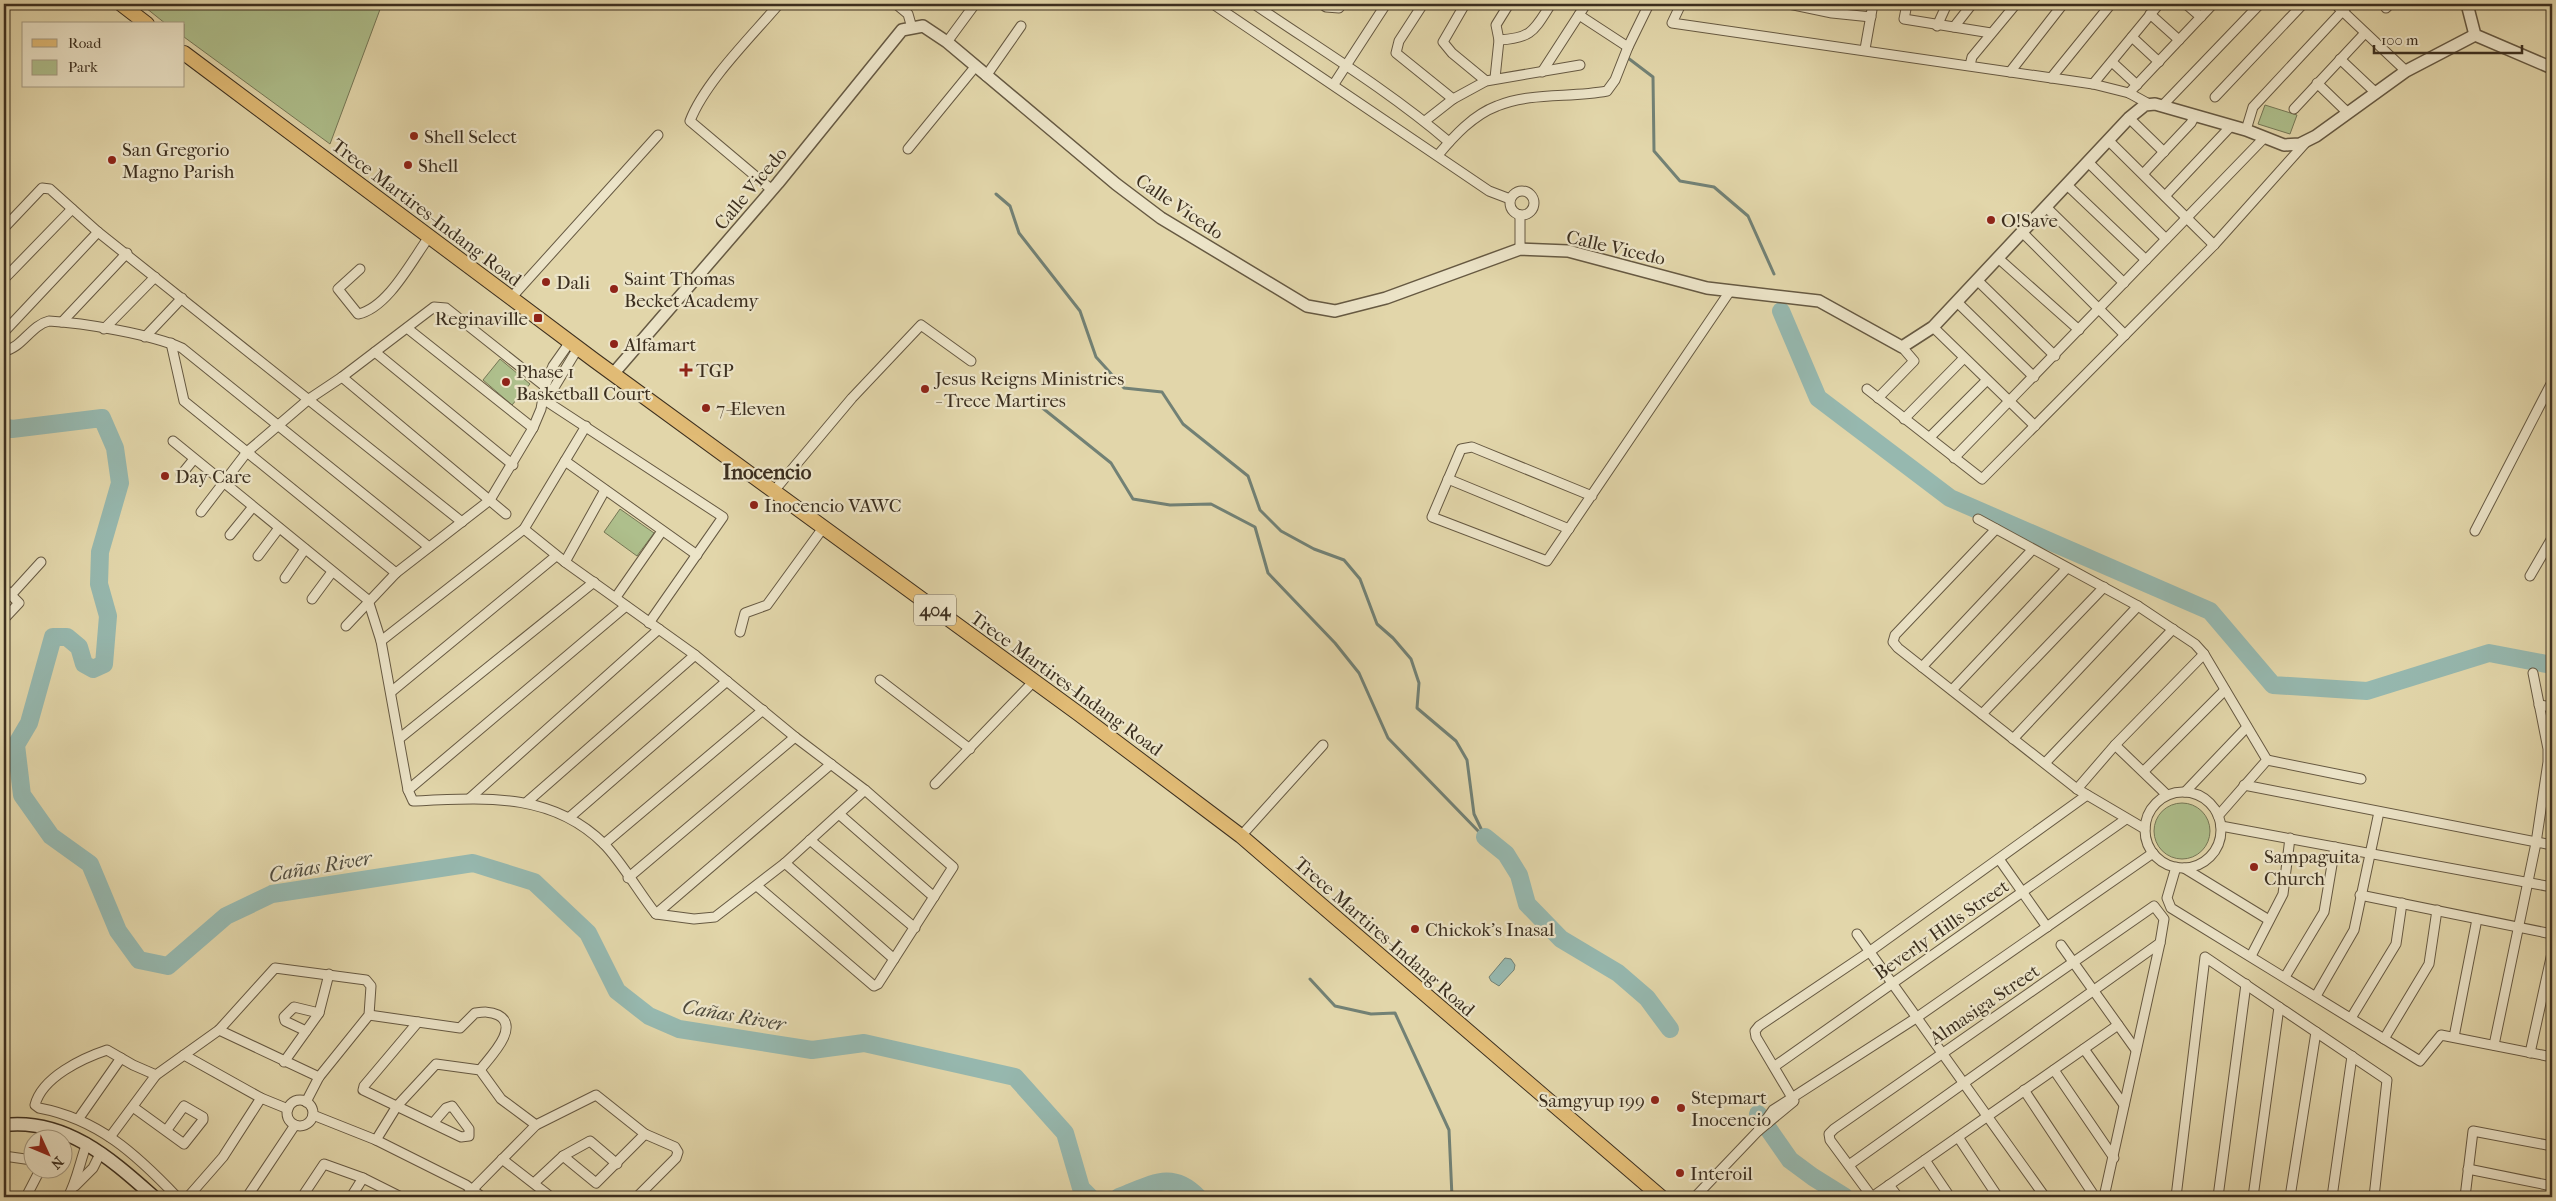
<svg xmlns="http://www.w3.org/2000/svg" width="2556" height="1201" viewBox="0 0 2556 1201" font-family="'IM FELL French Canon',serif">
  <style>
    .green { fill: #aebf8c; stroke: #757756 }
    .water { fill: #96b8af; stroke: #728175 }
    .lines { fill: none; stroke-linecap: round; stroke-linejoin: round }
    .stream { stroke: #728175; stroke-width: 3 }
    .river { stroke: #96b8af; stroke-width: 18 }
    .minor-casing { stroke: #665942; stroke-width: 11 }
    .tertiary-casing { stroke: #665942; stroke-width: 14 }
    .secondary-casing { stroke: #3c2f1f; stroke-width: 15 }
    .primary-casing { stroke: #3c2f1f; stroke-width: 16 }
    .minor { stroke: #ece4c8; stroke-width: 9 }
    .tertiary { stroke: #ece4c8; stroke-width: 11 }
    .secondary { stroke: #ece4c8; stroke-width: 12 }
    .primary { stroke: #e1bb75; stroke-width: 14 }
    .poi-dot { fill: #8f2418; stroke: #ece4c8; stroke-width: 2 }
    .labels { text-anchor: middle; stroke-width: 4.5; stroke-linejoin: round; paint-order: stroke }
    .shield { fill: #ece4c8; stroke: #716552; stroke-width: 1 }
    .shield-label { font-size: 18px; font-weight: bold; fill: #3c2f1f }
    .poi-label { font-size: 19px; fill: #3c2f1f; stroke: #ece4c8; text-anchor: start }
    .street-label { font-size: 19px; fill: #3c2f1f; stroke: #ece4c8 }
    .water-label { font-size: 20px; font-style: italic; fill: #4e4a3c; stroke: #ece4c8 }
    .quarter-label { font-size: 21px; font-weight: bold; fill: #3c2f1f; stroke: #ece4c8 }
  </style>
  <rect width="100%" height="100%" fill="#e2d6aa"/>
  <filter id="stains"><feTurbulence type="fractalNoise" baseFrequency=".004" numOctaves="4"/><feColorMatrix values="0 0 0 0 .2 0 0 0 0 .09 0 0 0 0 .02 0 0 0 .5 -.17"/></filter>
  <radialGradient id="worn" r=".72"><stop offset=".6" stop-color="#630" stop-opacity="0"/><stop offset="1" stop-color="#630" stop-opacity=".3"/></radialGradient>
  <!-- green -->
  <g class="green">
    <polygon points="141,4 382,4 330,144 184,37 184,24 166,24"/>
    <polygon points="2265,105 2297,115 2290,134 2258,124"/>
    <polygon points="500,359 530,384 512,405 483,380"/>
    <polygon points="620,509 654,533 637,556 604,532"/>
    <circle cx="2182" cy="831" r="28"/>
  </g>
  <!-- water -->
  <polygon class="water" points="1505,958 1511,959 1515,965 1514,970 1499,986 1491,981 1489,977"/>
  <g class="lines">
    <!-- stream -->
    <g class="stream">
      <polyline points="1628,58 1653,77 1654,151 1680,181 1714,187 1748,216 1774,274"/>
      <polyline points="996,194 1010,206 1019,233 1080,311 1096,357 1124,388 1162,392 1183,424 1248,476 1260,510 1281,531 1314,549 1344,560 1360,579 1377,624 1393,638 1411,659 1419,683 1417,708 1456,741 1467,760 1474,814 1485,837"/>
      <polyline points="1040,406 1111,463 1133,499 1170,505 1211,504 1255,527 1268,573 1335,643 1359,673 1388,738 1482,835"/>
      <polyline points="1310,979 1335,1006 1371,1014 1395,1013 1449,1130 1452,1197"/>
    </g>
    <!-- river -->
    <g class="river">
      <polyline points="1781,311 1818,398 1950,498 2210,611 2273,685 2367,691 2489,653 2552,665"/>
      <polyline points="4,427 12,429 102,418 115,448 120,483 100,552 99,584 108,616 104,664 93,669 84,664 79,647 67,637 53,637 29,723 16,745 22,795 51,836 90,864 118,931 139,960 168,966 226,916 272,894 473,863 534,882 588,933 617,991 649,1016 679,1029 812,1050 864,1043 1015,1077 1065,1133 1081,1188 1090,1197"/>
      <polyline points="1485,837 1506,854 1519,875 1527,904 1561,939 1618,973 1647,998 1670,1029"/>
      <polyline points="1758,1114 1790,1160 1813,1177 1845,1197"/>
      <path d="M1119 1197C1151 1185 1171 1169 1198 1197"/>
    </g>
    <defs>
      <g id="minor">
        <polyline points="896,4 908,14 912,28"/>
        <polyline points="1213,4 1489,191 1510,199"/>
        <path d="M1254 4C1320 49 1388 90 1449 142"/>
        <polyline points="1322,4 1326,7 1339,8 1342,4"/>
        <polyline points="1423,4 1399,41 1396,53 1453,99"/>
        <polyline points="1465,4 1443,42 1452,53 1486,81"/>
        <polyline points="1681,4 1672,23 2093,84 2129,93 2149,104"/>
        <polyline points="1789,4 1832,13 1871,17"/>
        <polyline points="1907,4 1904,19 1991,33"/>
        <polyline points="2186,4 2201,17"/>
        <polyline points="2335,4 2406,71"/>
        <polyline points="2386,8 2390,4"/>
        <polyline points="2150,14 2179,40"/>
        <polyline points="1579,15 1628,47"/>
        <polyline points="1937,26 1947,4"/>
        <polyline points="1954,27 1972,4"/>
        <polyline points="2132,37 2159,62"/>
        <path d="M1499 40C1533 38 1534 30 1551 4"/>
        <polyline points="947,42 975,4"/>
        <polyline points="1865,49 1873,4"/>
        <polyline points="2340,59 2375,92"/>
        <polyline points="2112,62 2137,85"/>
        <polyline points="1970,65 1972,57 2016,4"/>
        <polyline points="1542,72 1586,4"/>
        <polyline points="2010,72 2063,4"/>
        <polyline points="986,76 1021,26"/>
        <polyline points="1495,78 1499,40 1496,25 1509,4"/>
        <polyline points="2051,78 2111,4"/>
        <polyline points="2317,83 2348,113"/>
        <polyline points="1334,84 1386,4"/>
        <polyline points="2093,84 2159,4"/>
        <polyline points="2129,93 2213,4"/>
        <polyline points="2215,97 2303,4"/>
        <polyline points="2162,106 2260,4"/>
        <polyline points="2294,109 2365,33"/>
        <polyline points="2129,118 2164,152"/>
        <polyline points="1425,121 1453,99 1486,81 1580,65"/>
        <polyline points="2246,130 2253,107 2349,4"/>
        <polyline points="2108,140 2214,245"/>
        <polyline points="908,149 975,67"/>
        <path d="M1438 155C1454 136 1473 115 1497 106 1531 92 1571 98 1607 91L1615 80 1628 47 1649 4"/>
        <polyline points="2088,162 2166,239"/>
        <polyline points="2143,174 2191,123 2195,115"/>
        <polyline points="2067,185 2146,260"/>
        <path d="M772 190 690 121C705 82 751 37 779 4"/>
        <circle cx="1522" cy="203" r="12"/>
        <polyline points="2165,196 2231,126"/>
        <polyline points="2046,207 2124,283"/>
        <polyline points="1520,215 1520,249"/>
        <polyline points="4,228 42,188 50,189 98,232 462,522"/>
        <polyline points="2022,232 2125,335"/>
        <polyline points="1998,258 2079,330"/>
        <path d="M360 269 338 289 358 314C388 308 412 260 429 237"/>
        <polyline points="4,279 72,209"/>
        <polyline points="1977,280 2055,356"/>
        <polyline points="511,298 658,135"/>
        <polyline points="1957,302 2034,377"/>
        <polyline points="62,322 127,253"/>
        <polyline points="1933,327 2035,426"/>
        <polyline points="407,328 533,428"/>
        <polyline points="104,329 155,277"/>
        <polyline points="4,332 98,232"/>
        <polyline points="145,337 182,298"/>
        <polyline points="171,343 184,401 396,573"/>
        <path d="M4 351C22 348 31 325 49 321 84 323 150 334 182 348L429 547"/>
        <polyline points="375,352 513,465"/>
        <polyline points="342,377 506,514"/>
        <polyline points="1867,389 1982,479 2214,245 2307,141"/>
        <polyline points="549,396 578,348"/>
        <polyline points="1878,398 1914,361 1902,347"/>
        <polyline points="543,399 723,517 649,623"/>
        <polyline points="1904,419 1964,358"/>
        <polyline points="1930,437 1987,380"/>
        <path d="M173 441 368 600 381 641 408 790 413 801C482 798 551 791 604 844 621 861 640 894 656 914L694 919 715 917 785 863 865 790"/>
        <polyline points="1954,458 2264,138"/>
        <polyline points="565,461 697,555"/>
        <polyline points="181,475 194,459"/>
        <polyline points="1448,479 1569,529"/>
        <polyline points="773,492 852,398 921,325 971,361"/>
        <polyline points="1592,496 1472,447 1461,449 1432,517 1547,561 1730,291"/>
        <polyline points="201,512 247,452 309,399 342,377 434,307 446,308 552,392"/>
        <polyline points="1978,519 2138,606 2195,644 2204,654 2267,760 2218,816"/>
        <polyline points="524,529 565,562 695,655 795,737 865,790 953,867 878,984 874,986 757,886"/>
        <polyline points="1996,529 1895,635 1893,642 1898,648 2077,789 2145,829"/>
        <polyline points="2475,531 2552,382"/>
        <polyline points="230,535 252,508"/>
        <polyline points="258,556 279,528"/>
        <polyline points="565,562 605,490"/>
        <polyline points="2530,576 2552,538"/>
        <polyline points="285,578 305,549"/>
        <polyline points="4,588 19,603 4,619"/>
        <polyline points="11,595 41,562"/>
        <polyline points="616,597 662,531"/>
        <polyline points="312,599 332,572"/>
        <polyline points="346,626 396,573 490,500 533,428 541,409 545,386 553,366 570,342"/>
        <polyline points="740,632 745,613 767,605 823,528"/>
        <polyline points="381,641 524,529 586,426"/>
        <polyline points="1922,667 2032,550"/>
        <polyline points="880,680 970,749"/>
        <polyline points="1952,690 2067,568"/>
        <polyline points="391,692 556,556"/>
        <polyline points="2539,705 2552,707"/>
        <polyline points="1982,714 2104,587"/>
        <polyline points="400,738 594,582"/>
        <polyline points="2013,739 2138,606"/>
        <polyline points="2115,745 2167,795"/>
        <polyline points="2267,760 2361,779"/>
        <polyline points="2045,763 2173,629"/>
        <polyline points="2144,771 2225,690"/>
        <polyline points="935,784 1034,681"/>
        <polyline points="2244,785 2552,845"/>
        <polyline points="2077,789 2115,745 2204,654"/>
        <polyline points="408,790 626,606"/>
        <polyline points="2185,792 2247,727"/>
        <circle cx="2183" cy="830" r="38"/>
        <polyline points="470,798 659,629"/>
        <polyline points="527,802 695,655"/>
        <polyline points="839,814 934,897"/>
        <polyline points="570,817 727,681"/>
        <polyline points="2221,826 2552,887"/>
        <polyline points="1241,836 1323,745"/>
        <polyline points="810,840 915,928"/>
        <polyline points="604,844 763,710"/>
        <polyline points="1999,859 2047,927"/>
        <polyline points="785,863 894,959"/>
        <polyline points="2176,867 2167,898 2171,908 2420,1061 2441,1035 2552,1057"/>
        <polyline points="2184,868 2269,920"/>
        <polyline points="628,878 795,737"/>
        <polyline points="2360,895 2552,934"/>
        <polyline points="656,914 831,764"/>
        <polyline points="1857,934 2045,1197"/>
        <polyline points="2061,945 2136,1050"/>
        <polyline points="2251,956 2283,894 2290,838"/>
        <polyline points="2285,977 2324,912 2335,847"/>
        <polyline points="2316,996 2354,930 2379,812"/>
        <path d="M369 1015 460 1028 475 1013C483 1012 490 1011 498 1015 521 1027 489 1058 480 1070"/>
        <polyline points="2351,1018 2396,944 2402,903"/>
        <polyline points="418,1022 364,1086 363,1090 461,1137 469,1136 469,1129 452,1106 446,1108 434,1122"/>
        <polyline points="219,1030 319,1077"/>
        <polyline points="306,1031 285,1021 284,1017 294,1007 319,1013"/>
        <polyline points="2454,1037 2477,919"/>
        <polyline points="2384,1039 2429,964 2437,910"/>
        <polyline points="2494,1045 2536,843 2548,762 2548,749 2533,673"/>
        <polyline points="2084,1049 2124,1105"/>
        <polyline points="2530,1053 2552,953"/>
        <polyline points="184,1055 219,1030 275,968 366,980 371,986 369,1015 319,1077 306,1102"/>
        <polyline points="284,1062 319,1013 329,974"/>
        <polyline points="1775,1066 2126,819"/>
        <polyline points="2054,1070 2114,1158"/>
        <polyline points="2024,1090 2095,1197"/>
        <circle cx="300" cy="1113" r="13"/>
        <polyline points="1794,1101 1756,1037 1755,1031 1759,1026 1869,952 2087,795"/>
        <polyline points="133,1107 184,1144 203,1120 203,1117 184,1106 166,1131"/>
        <polyline points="313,1115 376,1140 397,1106 436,1064 480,1070 501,1099 536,1125"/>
        <polyline points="79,1118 121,1058"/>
        <polyline points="1758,1131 1773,1110 1916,1018 2153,853"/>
        <polyline points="110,1137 156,1075"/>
        <polyline points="1958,1137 1998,1197"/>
        <polyline points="376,1140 466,1185 482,1197"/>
        <polyline points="4,1156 32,1160"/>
        <polyline points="563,1156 596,1183 645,1134"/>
        <polyline points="502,1159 551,1197"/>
        <polyline points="1925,1160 1950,1197"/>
        <polyline points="1849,1165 2160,943"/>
        <polyline points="2468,1169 2552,1186"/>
        <polyline points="534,1183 563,1156 590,1141 617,1164"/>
        <polyline points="1889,1185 1898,1197"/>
        <polyline points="75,1186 93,1168 101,1152"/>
        <polyline points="26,1197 41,1168"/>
        <path d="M68 1197C77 1181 80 1161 87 1143"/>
        <path d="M177 1197C136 1154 98 1119 39 1108L35 1105C42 1077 83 1058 107 1050L133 1065 156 1075 184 1055 261 1098 288 1109"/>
        <polyline points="188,1197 223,1157 261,1098"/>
        <polyline points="247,1197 295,1125"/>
        <polyline points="302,1197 324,1164 363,1178 401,1197"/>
        <polyline points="351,1197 363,1178"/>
        <polyline points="465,1197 536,1125 596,1095 645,1134 675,1147 678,1152 676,1158 637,1197"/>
        <polyline points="1695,1197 1758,1131 1793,1102"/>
        <polyline points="1872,1197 1830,1140 1829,1134 1834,1129 2154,906 2164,919 2160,943 2104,1197"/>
        <polyline points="1872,1197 2118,1025"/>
        <polyline points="2176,1197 2205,957 2387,1080 2374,1197"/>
        <polyline points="2218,1197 2246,984"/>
        <polyline points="2253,1197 2279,1007"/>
        <polyline points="2290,1197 2316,1032"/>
        <polyline points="2332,1197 2352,1056"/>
        <polyline points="2465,1197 2473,1131 2552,1146"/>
      </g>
      <g id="tertiary">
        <polyline points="2467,4 2475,35 2552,68"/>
        <polyline points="613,374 778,183 902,30 923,26 947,42 1116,184 1161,218 1307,306 1335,311 1386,298 1520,249 1568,251 1707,288 1819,301 1902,347 1933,327 2129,118 2145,105 2155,104 2246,130 2284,145 2300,144 2316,136 2406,71 2475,35"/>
      </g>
      <path id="secondary" d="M4 1125C66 1118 111 1159 154 1197"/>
      <g id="primary">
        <polyline points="121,4 147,24"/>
        <polyline points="184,53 594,360 1079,714 1241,836 1661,1197"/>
      </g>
    </defs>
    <!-- minor casing -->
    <use href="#minor" class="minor-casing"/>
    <!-- tertiary casing -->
    <use href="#tertiary" class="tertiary-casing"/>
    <!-- secondary casing -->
    <use href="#secondary" class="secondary-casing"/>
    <!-- primary casing -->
    <use href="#primary" class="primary-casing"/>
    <!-- minor -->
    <use href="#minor" class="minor"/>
    <!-- tertiary -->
    <use href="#tertiary" class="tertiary"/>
    <!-- secondary -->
    <use href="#secondary" class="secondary"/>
    <!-- primary -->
    <use href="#primary" class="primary"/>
  </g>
  <!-- markers -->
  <g class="poi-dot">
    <circle cx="414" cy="136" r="5"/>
    <circle cx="112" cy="160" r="5"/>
    <circle cx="408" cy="165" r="5"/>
    <circle cx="1991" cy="220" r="5"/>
    <circle cx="546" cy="282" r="5"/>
    <circle cx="614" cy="289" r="5"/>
    <rect x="533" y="313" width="10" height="10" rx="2.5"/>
    <circle cx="614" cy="344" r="5"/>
    <path d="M683.5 362.5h5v5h5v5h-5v5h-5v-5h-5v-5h5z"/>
    <circle cx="506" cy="382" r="5"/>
    <circle cx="925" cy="389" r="5"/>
    <circle cx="706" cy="408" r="5"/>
    <circle cx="165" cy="476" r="5"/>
    <circle cx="754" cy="505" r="5"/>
    <circle cx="2254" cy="867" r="5"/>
    <circle cx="1415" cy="929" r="5"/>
    <circle cx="1655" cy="1100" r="5"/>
    <circle cx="1681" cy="1108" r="5"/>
    <circle cx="1680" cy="1173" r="5"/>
  </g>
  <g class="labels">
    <!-- shield labels -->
    <rect class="shield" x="914" y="594.5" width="42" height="31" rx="4"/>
    <g class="shield-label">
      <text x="935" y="616">404</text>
    </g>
    <!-- poi labels -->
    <g class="poi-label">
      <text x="424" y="143">Shell Select</text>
      <text x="122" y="156">San Gregorio<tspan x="122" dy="22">Magno Parish</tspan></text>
      <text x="418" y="172">Shell</text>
      <text x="2001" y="227">O!Save</text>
      <text x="624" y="285">Saint Thomas<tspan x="624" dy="22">Becket Academy</tspan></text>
      <text x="556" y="289">Dali</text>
      <text x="528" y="325" text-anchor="end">Reginaville</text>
      <text x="624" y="351">Alfamart</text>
      <text x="696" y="377">TGP</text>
      <text x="516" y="378">Phase 1<tspan x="516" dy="22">Basketball Court</tspan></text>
      <text x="935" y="385">Jesus Reigns Ministries<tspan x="935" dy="22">- Trece Martires</tspan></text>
      <text x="716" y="415">7-Eleven</text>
      <text x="175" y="483">Day Care</text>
      <text x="764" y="512">Inocencio VAWC</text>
      <text x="2264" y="863">Sampaguita<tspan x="2264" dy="22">Church</tspan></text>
      <text x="1425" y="936">Chickok's Inasal</text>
      <text x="1691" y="1104">Stepmart<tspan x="1691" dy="22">Inocencio</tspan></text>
      <text x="1645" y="1107" text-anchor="end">Samgyup 199</text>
      <text x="1690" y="1180">Interoil</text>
    </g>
    <!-- street labels -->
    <g class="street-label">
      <text transform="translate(750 188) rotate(-50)" y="7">Calle Vicedo</text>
      <text transform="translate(1180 206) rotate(34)" y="7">Calle Vicedo</text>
      <text transform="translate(427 212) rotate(37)" y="7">Trece Martires-Indang Road</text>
      <text transform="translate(1616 247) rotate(13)" y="7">Calle Vicedo</text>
      <text transform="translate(1067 683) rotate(36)" y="7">Trece Martires-Indang Road</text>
      <text transform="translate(1941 929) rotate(-35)" y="7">Beverly Hills Street</text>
      <text transform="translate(1385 936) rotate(41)" y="7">Trece Martires-Indang Road</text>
      <text transform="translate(1984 1004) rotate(-34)" y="7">Almasiga Street</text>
    </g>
    <!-- water labels -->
    <g class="water-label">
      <text transform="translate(320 866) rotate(-10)" y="7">Cañas River</text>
      <text transform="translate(734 1015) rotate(10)" y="7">Cañas River</text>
    </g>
    <!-- quarter labels -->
    <g class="quarter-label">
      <text x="767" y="479">Inocencio</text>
    </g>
  </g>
  <!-- margin -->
  <rect width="2556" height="1201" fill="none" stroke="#e2d6aa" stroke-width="20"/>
  <rect x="5" y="5" width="2546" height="1191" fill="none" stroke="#3c2f1f" stroke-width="2.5"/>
  <rect x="10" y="10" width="2536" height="1181" fill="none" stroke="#3c2f1f"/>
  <!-- legend -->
  <rect x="22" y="22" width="162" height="65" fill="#ece4c8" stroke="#a69c84"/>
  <rect x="32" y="39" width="25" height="8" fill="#e1bb75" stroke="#a69c84"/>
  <text x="68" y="48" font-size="15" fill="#3c2f1f">Road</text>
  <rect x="32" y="60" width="25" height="15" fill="#aebf8c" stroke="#a69c84"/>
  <text x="68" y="72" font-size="15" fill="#3c2f1f">Park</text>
  <!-- north arrow -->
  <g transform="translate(48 1154) rotate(134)"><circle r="24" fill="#ece4c8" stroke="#a69c84"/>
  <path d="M0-4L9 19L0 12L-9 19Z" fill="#8f2418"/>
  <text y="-8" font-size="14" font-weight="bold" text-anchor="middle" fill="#3c2f1f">N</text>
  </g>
  <!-- scale -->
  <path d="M2374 45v8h148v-8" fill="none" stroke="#3c2f1f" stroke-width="2.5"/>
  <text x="2381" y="45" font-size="15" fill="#3c2f1f" stroke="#ece4c8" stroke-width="4" paint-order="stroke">100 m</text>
  <rect width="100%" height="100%" filter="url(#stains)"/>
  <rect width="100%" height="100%" fill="url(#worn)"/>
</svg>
